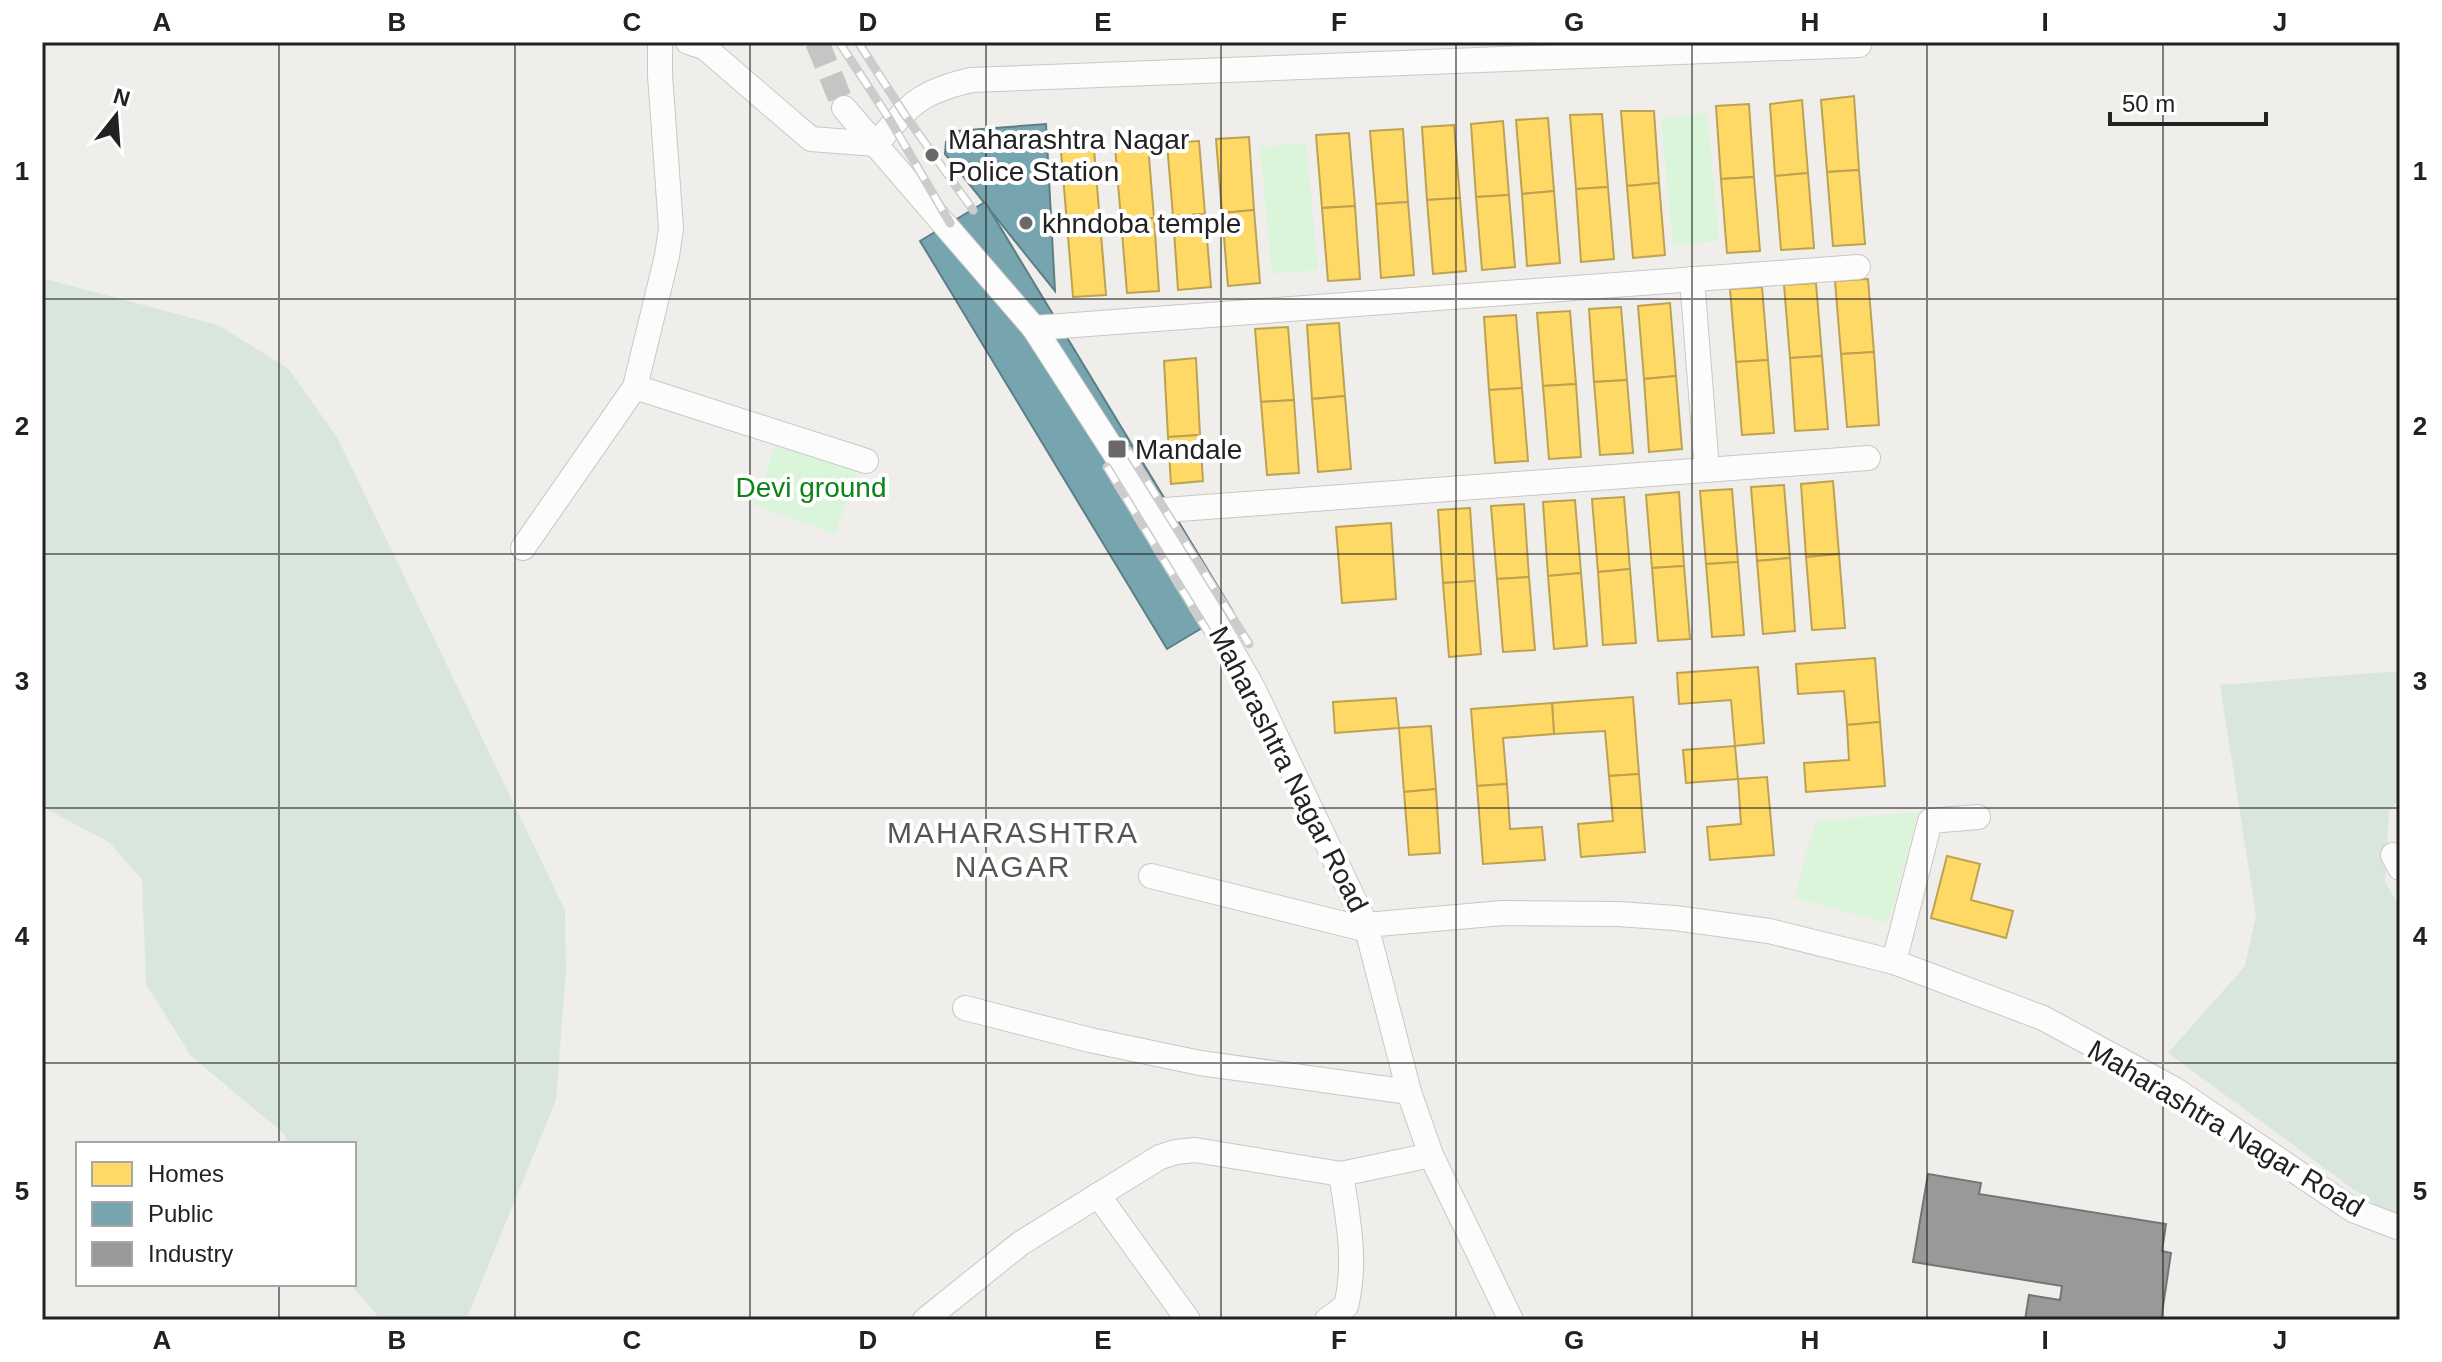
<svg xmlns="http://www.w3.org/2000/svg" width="2442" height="1362" viewBox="0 0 2442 1362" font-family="Arial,sans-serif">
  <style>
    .wetland { fill: #d9e6de }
    .park { fill: #daf5da }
    .homes { fill: #ffd966; stroke: #bda252; stroke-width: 2 }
    .public { fill: #76a5af; stroke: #5d7e85; stroke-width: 2 }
    .industry { fill: #999; stroke: #757575; stroke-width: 2 }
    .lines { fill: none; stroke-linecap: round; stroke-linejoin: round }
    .minor-tunnel { stroke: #c7c5c3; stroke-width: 24; stroke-dasharray: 24 12; stroke-linecap: butt }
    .minor-casing { stroke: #c9c8c7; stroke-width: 26 }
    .minor { stroke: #fdfcfc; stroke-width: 24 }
    .rail-casing { stroke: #ccc; stroke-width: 9 }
    .rail { stroke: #fff; stroke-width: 6; stroke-dasharray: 18; stroke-linecap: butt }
    .grid { fill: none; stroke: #222; stroke-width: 2; stroke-opacity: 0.55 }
    .poi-dot { fill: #6a6968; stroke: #fff; stroke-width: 3 }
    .labels { text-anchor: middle; stroke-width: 8; stroke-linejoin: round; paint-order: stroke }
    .poi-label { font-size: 28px; fill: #222; stroke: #fff; text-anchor: start }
    .park-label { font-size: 28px; fill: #0c8416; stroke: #fff }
    .street-label { font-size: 28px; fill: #222; stroke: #fff }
    .neighbourhood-label { font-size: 30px; letter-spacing: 2px; fill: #555; stroke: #fff }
    .neatline { fill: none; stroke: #222; stroke-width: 3 }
    .grid-label { font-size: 26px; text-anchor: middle; font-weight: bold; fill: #222 }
  </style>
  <rect width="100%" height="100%" fill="#f0eeeb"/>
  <!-- wetland -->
  <g class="wetland">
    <polygon points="42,278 218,325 289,369 338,439 565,910 566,971 556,1100 466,1320 381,1320 350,1284 354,1284 354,1144 288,1144 284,1134 191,1056 146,984 142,880 109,842 42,807"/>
    <polygon points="2400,671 2400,798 2389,811 2385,882 2400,907 2400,1217 2383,1211 2168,1053 2245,966 2256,915 2220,685"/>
  </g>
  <!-- park -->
  <g class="park">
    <polygon points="1707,113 1719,241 1673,245 1661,118"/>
    <polygon points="1306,143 1318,270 1272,274 1260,147"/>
    <polygon points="778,438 859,466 835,534 754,505"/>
    <polygon points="1918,812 1888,923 1795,898 1815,821"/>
  </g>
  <!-- homes -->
  <g class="homes">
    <polygon points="1854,96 1859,170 1827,172 1821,100"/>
    <polygon points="1802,100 1808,173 1775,176 1770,104"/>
    <polygon points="1749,104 1754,177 1721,179 1716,106"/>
    <polygon points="1621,111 1654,111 1659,183 1627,186"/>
    <polygon points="1602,114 1608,187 1576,189 1570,115"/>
    <polygon points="1548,118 1554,191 1522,194 1516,120"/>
    <polygon points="1503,121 1509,195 1476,197 1471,124"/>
    <polygon points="1454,125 1460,198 1427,200 1422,127"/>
    <polygon points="1403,129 1408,202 1376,204 1370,131"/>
    <polygon points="1349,133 1355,206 1322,208 1316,135"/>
    <polygon points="1249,137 1254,210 1222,213 1216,139"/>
    <polygon points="1199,141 1205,214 1173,216 1167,143"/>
    <polygon points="1148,145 1154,218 1121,220 1115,147"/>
    <polygon points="1094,149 1100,222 1067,224 1061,151"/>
    <polygon points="1859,170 1865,244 1833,246 1827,172"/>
    <polygon points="1808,173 1814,248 1781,250 1775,176"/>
    <polygon points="1754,177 1760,251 1727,253 1721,179"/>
    <polygon points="1659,183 1665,255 1633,258 1627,186"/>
    <polygon points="1608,187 1614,259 1581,262 1576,189"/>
    <polygon points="1554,191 1560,263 1527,266 1522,194"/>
    <polygon points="1509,195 1515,267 1482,270 1476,197"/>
    <polygon points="1460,198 1466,271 1433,274 1427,200"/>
    <polygon points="1408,202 1414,275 1381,278 1376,204"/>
    <polygon points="1355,206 1360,279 1328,281 1322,208"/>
    <polygon points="1254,210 1260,283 1228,286 1222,213"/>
    <polygon points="1205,214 1211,287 1178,290 1173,216"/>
    <polygon points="1154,218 1159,291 1127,293 1121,220"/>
    <polygon points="1100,222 1106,295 1073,297 1067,224"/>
    <polygon points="1868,279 1874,352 1841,354 1835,281"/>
    <polygon points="1816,283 1822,356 1790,358 1784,285"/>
    <polygon points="1762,287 1768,360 1736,362 1730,289"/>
    <polygon points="1670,303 1676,376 1644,379 1638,306"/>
    <polygon points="1621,307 1627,380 1594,382 1589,309"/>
    <polygon points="1570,311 1576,384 1543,386 1537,313"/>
    <polygon points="1516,315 1522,388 1489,390 1484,317"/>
    <polygon points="1339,323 1345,396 1312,399 1307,325"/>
    <polygon points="1288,327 1294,400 1261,402 1255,329"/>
    <polygon points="1874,352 1879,425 1847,427 1841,354"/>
    <polygon points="1822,356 1828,429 1795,431 1790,358"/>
    <polygon points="1196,358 1200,435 1168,437 1164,361"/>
    <polygon points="1768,360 1774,433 1742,435 1736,362"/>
    <polygon points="1676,376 1682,449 1649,452 1644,379"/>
    <polygon points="1627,380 1633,453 1600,455 1594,382"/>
    <polygon points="1576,384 1581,457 1549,459 1543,386"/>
    <polygon points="1522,388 1528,461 1495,463 1489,390"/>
    <polygon points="1345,396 1351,469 1318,472 1312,399"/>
    <polygon points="1294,400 1299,473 1267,475 1261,402"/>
    <polygon points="1200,435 1203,481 1171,484 1168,437"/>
    <polygon points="1833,481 1839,554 1806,557 1801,484"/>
    <polygon points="1784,485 1790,558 1757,561 1751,487"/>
    <polygon points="1732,489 1738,562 1706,564 1700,491"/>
    <polygon points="1679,492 1684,566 1652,568 1646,495"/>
    <polygon points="1624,497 1630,569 1598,572 1592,499"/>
    <polygon points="1575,500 1581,573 1548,576 1543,502"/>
    <polygon points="1524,504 1529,577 1497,579 1491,506"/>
    <polygon points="1470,508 1475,581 1443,583 1438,510"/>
    <polygon points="1391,523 1396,599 1342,603 1336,527"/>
    <polygon points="1839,554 1845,628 1812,630 1806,557"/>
    <polygon points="1790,558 1795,631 1763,634 1757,561"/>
    <polygon points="1738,562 1744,635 1712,637 1706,564"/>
    <polygon points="1684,566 1690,639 1658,641 1652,568"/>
    <polygon points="1630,569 1636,643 1603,645 1598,572"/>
    <polygon points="1581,573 1587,646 1554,649 1548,576"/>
    <polygon points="1529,577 1535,650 1503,652 1497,579"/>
    <polygon points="1475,581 1481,654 1449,657 1443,583"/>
    <polygon points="1875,658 1880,722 1847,725 1844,691 1798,694 1796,664"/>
    <polygon points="1758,667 1764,743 1735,746 1731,700 1679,704 1677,673"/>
    <polygon points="1633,697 1639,774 1609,776 1605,731 1554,734 1552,703"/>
    <polygon points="1396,698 1399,728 1335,733 1333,702"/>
    <polygon points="1552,703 1554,734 1503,738 1507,784 1477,786 1471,709"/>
    <polygon points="1880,722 1885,786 1806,792 1804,763 1849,760 1847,725"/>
    <polygon points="1431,726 1436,789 1404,792 1399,728"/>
    <polygon points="1735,746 1738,779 1686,783 1683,750"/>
    <polygon points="1639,774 1645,852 1581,857 1578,824 1613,821 1609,776"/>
    <polygon points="1767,777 1774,855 1710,860 1707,827 1741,824 1738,779"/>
    <polygon points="1507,784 1510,829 1542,827 1545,860 1483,864 1477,786"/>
    <polygon points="1436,789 1440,853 1409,855 1404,792"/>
    <polygon points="1947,856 1980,864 1971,900 2013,911 2006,938 1931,918"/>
  </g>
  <!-- public -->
  <g class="public">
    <polygon points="1046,124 1055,291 945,154 946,142 956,131"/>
    <polygon points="985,202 1232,610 1167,649 920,241"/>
  </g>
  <!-- industry -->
  <polygon class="industry" points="1928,1174 1981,1183 1979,1194 2166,1224 2162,1251 2171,1253 2161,1320 2025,1320 2029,1295 2060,1300 2062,1286 1913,1262"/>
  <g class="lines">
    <!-- minor-tunnel -->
    <polyline class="minor-tunnel" points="817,42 844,108"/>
    <defs>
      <g id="minor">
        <path d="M688 42 704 47 811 139 876 144C911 104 917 93 971 80L1859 45"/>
        <polyline points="844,108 1034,328 1152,511 1253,688 1366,925 1409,1092 1431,1155 1511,1320"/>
        <polyline points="1692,279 1707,470"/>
        <polyline points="1034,328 1858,267"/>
        <polyline points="635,387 866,461"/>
        <polyline points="1152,511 1868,458"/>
        <polyline points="523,548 635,387 667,256 671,228 660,75 660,42"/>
        <polyline points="2393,855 2400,868"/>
        <polyline points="1151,876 1368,930"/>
        <polyline points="1366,925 1503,913 1618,914 1675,918 1769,931 1894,962 2043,1018 2174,1089 2353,1210 2400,1228"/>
        <polyline points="1894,962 1930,821 1978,817"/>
        <polyline points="965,1008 1090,1040 1200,1063 1409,1092"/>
        <polyline points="1098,1195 1188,1320"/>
        <polyline points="925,1320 1021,1243 1160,1157 1176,1152 1195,1150 1341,1174 1431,1155"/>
        <path d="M1327 1320 1346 1306C1357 1261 1348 1219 1341 1174"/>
      </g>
    </defs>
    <!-- minor casing -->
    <use href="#minor" class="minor-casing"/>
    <!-- minor -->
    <use href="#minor" class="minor"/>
    <defs>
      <g id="rail">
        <polyline points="839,42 890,120 950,223"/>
        <polyline points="858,42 905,115 973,210"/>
        <polyline points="1128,451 1249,644"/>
        <polyline points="1107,467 1223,657"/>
      </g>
    </defs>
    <!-- rail casing -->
    <use href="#rail" class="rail-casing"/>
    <!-- rail -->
    <use href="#rail" class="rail"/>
  </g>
  <!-- grid -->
  <path class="grid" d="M279 42V1144M515 42V1320M750 42V1320M986 42V1320M1221 42V1320M1456 42V1320M1692 42V1320M1927 42V1320M2163 42V1320M42 299H2400M42 554H2400M42 808H2400M42 1063H2400M279 1284V1320"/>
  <!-- markers -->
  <g class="poi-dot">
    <circle cx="932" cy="155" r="8"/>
    <circle cx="1026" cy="223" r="8"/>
    <rect x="1107" y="439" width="20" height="20" rx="4"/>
  </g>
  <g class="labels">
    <!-- poi labels -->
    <g class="poi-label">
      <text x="948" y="149">Maharashtra Nagar<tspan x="948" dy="32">Police Station</tspan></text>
      <text x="1042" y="233">khndoba temple</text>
      <text x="1135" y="459">Mandale</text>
    </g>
    <!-- park labels -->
    <g class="park-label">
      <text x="811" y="497">Devi ground</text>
    </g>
    <!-- street labels -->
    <g class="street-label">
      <text transform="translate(1289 769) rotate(63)" y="10">Maharashtra Nagar Road</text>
      <text transform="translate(2226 1128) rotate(31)" y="10">Maharashtra Nagar Road</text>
    </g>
    <!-- neighbourhood labels -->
    <g class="neighbourhood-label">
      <text x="1013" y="843">MAHARASHTRA<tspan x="1013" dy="34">NAGAR</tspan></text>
    </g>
  </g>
  <!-- border -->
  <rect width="2442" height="1362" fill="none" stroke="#ffffff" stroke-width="88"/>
  <!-- legend -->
  <rect x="76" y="1142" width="280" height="144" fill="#ffffff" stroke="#a7a7a7" stroke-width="2"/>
  <rect x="92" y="1162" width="40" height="24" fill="#ffd966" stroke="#a7a7a7" stroke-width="2"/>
  <text x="148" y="1182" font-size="24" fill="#222222">Homes</text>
  <rect x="92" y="1202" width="40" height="24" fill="#76a5af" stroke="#a7a7a7" stroke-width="2"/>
  <text x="148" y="1222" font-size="24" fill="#222222">Public</text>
  <rect x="92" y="1242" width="40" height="24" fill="#999999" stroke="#a7a7a7" stroke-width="2"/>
  <text x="148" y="1262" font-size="24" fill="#222222">Industry</text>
  <!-- north arrow -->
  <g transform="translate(116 116) rotate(17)" stroke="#ffffff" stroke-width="6" paint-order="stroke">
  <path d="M0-6L14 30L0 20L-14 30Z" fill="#222222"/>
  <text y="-12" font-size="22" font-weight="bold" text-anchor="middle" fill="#222222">N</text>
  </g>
  <!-- scale -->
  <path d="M2110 112v12h156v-12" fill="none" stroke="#222222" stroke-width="4"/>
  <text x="2122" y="112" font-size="24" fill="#222222" stroke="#ffffff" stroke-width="6" paint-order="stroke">50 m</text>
  <rect x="44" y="44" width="2354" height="1274" class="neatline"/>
  <g class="grid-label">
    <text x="162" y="31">A</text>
    <text x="397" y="31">B</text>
    <text x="632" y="31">C</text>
    <text x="868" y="31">D</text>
    <text x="1103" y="31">E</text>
    <text x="1339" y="31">F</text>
    <text x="1574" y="31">G</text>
    <text x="1810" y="31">H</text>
    <text x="2045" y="31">I</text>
    <text x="2280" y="31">J</text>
    <text x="22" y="180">1</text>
    <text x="2420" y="180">1</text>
    <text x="22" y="435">2</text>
    <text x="2420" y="435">2</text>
    <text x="22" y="690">3</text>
    <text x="2420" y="690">3</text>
    <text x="22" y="945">4</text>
    <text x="2420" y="945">4</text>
    <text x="22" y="1200">5</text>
    <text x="2420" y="1200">5</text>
    <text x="162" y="1349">A</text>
    <text x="397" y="1349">B</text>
    <text x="632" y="1349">C</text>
    <text x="868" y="1349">D</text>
    <text x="1103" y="1349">E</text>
    <text x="1339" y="1349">F</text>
    <text x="1574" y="1349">G</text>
    <text x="1810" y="1349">H</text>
    <text x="2045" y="1349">I</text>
    <text x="2280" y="1349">J</text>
  </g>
</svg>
